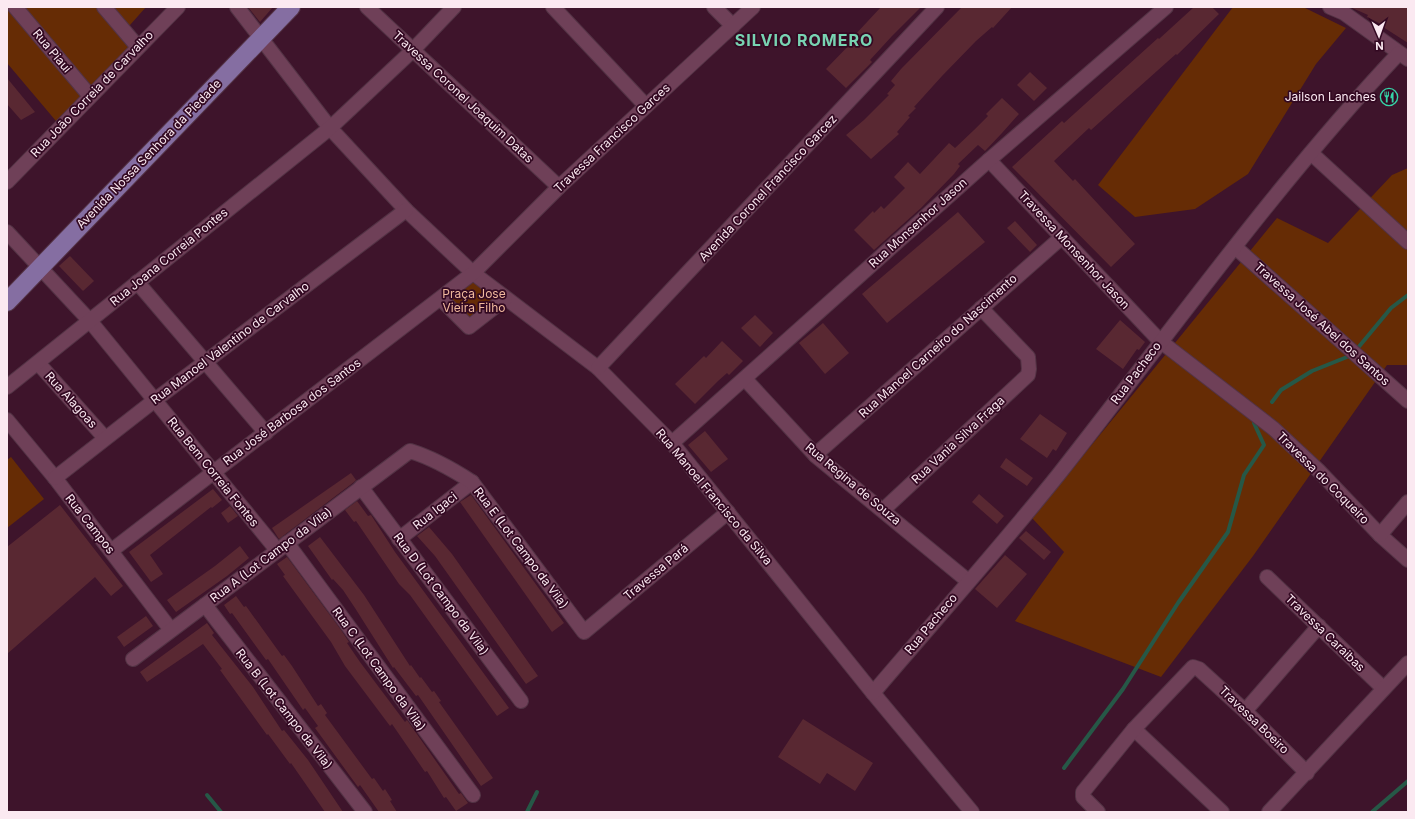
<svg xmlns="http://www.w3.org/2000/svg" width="1415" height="819" viewBox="0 0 1415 819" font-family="Inter,sans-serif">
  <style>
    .green { fill: #662c05 }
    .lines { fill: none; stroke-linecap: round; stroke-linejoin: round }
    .stream { stroke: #265847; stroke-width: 4 }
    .building { fill: #592832 }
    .minor-casing { stroke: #533345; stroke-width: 16 }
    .major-casing { stroke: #533345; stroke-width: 20 }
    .minor { stroke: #6f4058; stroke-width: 14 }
    .major { stroke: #856ea2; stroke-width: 18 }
    .labels { text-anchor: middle; stroke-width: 3.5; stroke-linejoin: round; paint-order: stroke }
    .street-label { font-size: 12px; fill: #fbe9f1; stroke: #330922 }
    .poi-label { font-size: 12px; fill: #fbe9f1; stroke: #330922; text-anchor: end }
    .park-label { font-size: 12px; fill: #f0b99d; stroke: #330922 }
    .district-label { font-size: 16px; font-weight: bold; letter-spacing: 1px; fill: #78d3b2; stroke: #330922 }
  </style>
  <rect width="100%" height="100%" fill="#3e142b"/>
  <!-- green -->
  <g class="green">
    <polygon points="7,7 146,7 122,34 133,46 56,121 7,63"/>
    <polygon points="1233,7 1303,7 1346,28 1316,64 1248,174 1195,209 1135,217 1098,185"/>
    <polygon points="1408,168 1408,365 1387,365 1253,556 1161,677 1015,621 1064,552 1032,518 1277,218 1328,243 1392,175"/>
    <polygon points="474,281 497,302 469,323 447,301"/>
    <polygon points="11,457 44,499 7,528 7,460"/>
  </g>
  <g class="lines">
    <!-- stream -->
    <g class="stream">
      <polyline points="1272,402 1281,390 1312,371 1352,355 1391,308 1408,295"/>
      <polyline points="1064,768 1123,689 1178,603 1228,532 1244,475 1264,445 1254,423"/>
      <polyline points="207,795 221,812"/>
      <polyline points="527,812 537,792"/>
      <polyline points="1372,812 1408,781"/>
    </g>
  </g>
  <!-- building -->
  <g class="building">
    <polygon points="248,7 273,7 260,22"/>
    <polygon points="881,7 921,7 892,36 870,60 872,62 846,88 826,69 856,38 854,36"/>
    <polygon points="962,7 1012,7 993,28 992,27 976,41 942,76 914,107 916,108 908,116 910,117 897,132 899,134 871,159 846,135 864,120 889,95 887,94 895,85 891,81 901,69"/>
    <polygon points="1194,7 1212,7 1219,14 1177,55 1176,54 1091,130 1089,128 1054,161 1073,181 1075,179 1135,244 1111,267 1012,167 1062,121 1064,123 1158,38 1159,39"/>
    <polygon points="1350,7 1408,7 1408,43 1380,25 1381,24 1367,17 1368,15"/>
    <polygon points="1030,72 1047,88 1034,101 1017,85"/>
    <polygon points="7,78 35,112 21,120 7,104"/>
    <polygon points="1002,98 1019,114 1002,133 985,151 978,145 958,164 960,166 954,174 921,208 874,250 854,230 873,211 874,213 881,206 884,209 905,188 894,177 908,162 920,174 949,143 955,148 974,130 988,116 986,114"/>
    <polygon points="958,212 985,242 887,323 862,294"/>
    <polygon points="1015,221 1037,245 1030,252 1007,228"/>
    <polygon points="70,256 94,281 83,291 59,266"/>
    <polygon points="755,315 773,333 760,347 741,328"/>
    <polygon points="1120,320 1145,342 1139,350 1137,349 1123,369 1096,349"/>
    <polygon points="823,323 849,353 825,374 799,343"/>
    <polygon points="722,341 743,361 729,375 727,373 718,381 695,404 675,384 704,356 706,358"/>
    <polygon points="1040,414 1067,433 1056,451 1053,449 1047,458 1020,439"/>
    <polygon points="705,431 728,459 711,472 688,445"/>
    <polygon points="1006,458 1033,478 1027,486 1000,467"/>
    <polygon points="351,473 356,480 354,482 279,539 272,528"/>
    <polygon points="213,489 222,500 212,508 211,507 150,555 163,574 151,582 129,552"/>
    <polygon points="979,494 1004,516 997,524 972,502"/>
    <polygon points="471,495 564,623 552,632 460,502"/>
    <polygon points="357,501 368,516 371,515 395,552 509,708 497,716 410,595 399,584 356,521 354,522 345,510"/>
    <polygon points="60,505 123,586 111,596 95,577 7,654 7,547"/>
    <polygon points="230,506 238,516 228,523 221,513"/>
    <polygon points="429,527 452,554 538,676 526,684 435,556 417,536"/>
    <polygon points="1026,531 1051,552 1044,560 1019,538"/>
    <polygon points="320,537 364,595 410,666 411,665 420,678 421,677 432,692 434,691 441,701 439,702 493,778 481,786 418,695 416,696 394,667 393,668 355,608 343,590 333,579 332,580 308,546"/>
    <polygon points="240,546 249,558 227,576 176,612 167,600 215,566"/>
    <polygon points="1005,555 1027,574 997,608 975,589"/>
    <polygon points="287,557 341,630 349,642 347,643 360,662 405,722 407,720 459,794 461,793 468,803 456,811 446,797 444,798 427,771 425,772 392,724 390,726 345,666 331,642 283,576 285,575 277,564"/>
    <polygon points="236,596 244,607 246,606 282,656 284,655 292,666 318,706 321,704 327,713 325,715 372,779 374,778 383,791 385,789 392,800 390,801 397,812 379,812 360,785 358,787 315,728 318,726 305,708 303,710 268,659 266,660 232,613 230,614 224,605"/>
    <polygon points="146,616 153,626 124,647 117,637"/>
    <polygon points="207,623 214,633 212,635 253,687 282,731 284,730 308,760 343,812 325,812 291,763 290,764 268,734 267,735 220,670 222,669 203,644 147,682 140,672"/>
    <polygon points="803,719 873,763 855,791 827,773 820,784 778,757"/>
  </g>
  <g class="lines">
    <defs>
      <g id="minor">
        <polyline points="15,7 90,96"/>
        <polyline points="104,7 138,47"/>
        <polyline points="237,7 330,128 406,210 473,273 598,368 672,443 873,693 972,812"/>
        <polyline points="367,7 559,187"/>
        <polyline points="553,7 646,106"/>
        <polyline points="714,7 733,26"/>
        <polyline points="1330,7 1344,13 1408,59"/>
        <polyline points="1311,153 1408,242"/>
        <polyline points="989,160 1160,341 1274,429 1318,470 1380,535 1408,560"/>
        <polyline points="7,182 178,7"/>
        <polyline points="7,232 90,321 277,550"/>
        <polyline points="1235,247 1408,401"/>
        <polyline points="137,282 266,433"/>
        <polyline points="441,299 469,327 505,299"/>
        <polyline points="38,363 105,438"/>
        <polyline points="598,368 937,7"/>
        <polyline points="745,379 816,456 968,581"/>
        <polyline points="7,387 330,128 412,51 454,7"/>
        <polyline points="7,420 55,478 171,630"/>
        <polyline points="672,443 989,160 1166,7"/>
        <polyline points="815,455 1062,237"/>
        <polyline points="55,478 155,400 406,210"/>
        <polyline points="361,487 521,701"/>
        <polyline points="883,510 1028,375 1029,369 1028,357 981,308"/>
        <polyline points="1380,535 1408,502"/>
        <polyline points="399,539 472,482"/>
        <polyline points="287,543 473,795"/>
        <polyline points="111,551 473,273 559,187 753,7"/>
        <polyline points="1267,577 1383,688"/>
        <polyline points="205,605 365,812"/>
        <path d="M133 659 410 451C433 458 452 469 472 482L584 632 728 512"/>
        <path d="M873 693C935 620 999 549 1059 474 1170 333 1275 185 1399 53"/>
        <polyline points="1245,711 1319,626"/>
        <polyline points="1134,729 1222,812"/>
        <polyline points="1098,812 1083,797 1083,792 1134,729 1193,667 1199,669 1245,711 1307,773"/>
        <polyline points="1269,812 1408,663"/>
      </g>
      <polyline id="major" points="7,302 291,7"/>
    </defs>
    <!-- minor casing -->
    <use href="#minor" class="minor-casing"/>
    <!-- major casing -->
    <use href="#major" class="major-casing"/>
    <!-- minor -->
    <use href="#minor" class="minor"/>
    <!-- major -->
    <use href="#major" class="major"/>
  </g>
  <!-- icons -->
  <defs>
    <symbol id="restaurant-ring" viewBox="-11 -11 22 22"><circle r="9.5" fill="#330922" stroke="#36d4a7" stroke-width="1.5"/><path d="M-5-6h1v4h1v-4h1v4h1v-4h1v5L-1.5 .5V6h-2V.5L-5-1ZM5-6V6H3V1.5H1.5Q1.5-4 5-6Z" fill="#36d4a7"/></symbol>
  </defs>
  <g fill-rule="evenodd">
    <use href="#restaurant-ring" x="1379" y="87" width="20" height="20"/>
  </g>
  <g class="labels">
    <!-- street labels -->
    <g class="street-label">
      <text transform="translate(52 51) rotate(50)" y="4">Rua Piaui</text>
      <text transform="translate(92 94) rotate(-46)" y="4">Rua João Correia de Carvalho</text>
      <text transform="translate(463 97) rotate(43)" y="4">Travessa Coronel Joaquim Datas</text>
      <text transform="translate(612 138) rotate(-43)" y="4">Travessa Francisco Garces</text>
      <text transform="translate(149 154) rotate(-46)" y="4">Avenida Nossa Senhora da Piedade</text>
      <text transform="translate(768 188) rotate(-47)" y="4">Avenida Coronel Francisco Garcez</text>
      <text transform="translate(918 223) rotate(-42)" y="4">Rua Monsenhor Jason</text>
      <text transform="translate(1074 250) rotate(47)" y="4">Travessa Monsenhor Jason</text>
      <text transform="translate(169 257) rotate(-39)" y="4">Rua Joana Correia Pontes</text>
      <text transform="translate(1322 324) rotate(42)" y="4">Travessa José Abel dos Santos</text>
      <text transform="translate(230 343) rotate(-37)" y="4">Rua Manoel Valentino de Carvalho</text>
      <text transform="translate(938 346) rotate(-42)" y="4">Rua Manoel Carneiro do Nascimento</text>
      <text transform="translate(1136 373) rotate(-53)" y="4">Rua Pacheco</text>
      <text transform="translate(71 400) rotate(48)" y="4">Rua Alagoas</text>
      <text transform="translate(292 412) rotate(-37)" y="4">Rua José Barbosa dos Santos</text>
      <text transform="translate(958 440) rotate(-43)" y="4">Rua Vania Silva Fraga</text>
      <text transform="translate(213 472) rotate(51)" y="4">Rua Bem Correia Fontes</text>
      <text transform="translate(1323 478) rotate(45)" y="4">Travessa do Coqueiro</text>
      <text transform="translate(853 484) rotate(40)" y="4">Rua Regina de Souza</text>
      <text transform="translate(714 497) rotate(50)" y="4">Rua Manoel Francisco da Silva</text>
      <text transform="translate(435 511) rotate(-38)" y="4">Rua Igaci</text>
      <text transform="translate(90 524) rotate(52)" y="4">Rua Campos</text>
      <text transform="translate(521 548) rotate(53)" y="4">Rua E (Lot Campo da Vila)</text>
      <text transform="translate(271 555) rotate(-37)" y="4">Rua A (Lot Campo da Vila)</text>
      <text transform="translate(656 572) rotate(-40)" y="4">Travessa Pará</text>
      <text transform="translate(441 594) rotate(53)" y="4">Rua D (Lot Campo da Vila)</text>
      <text transform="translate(931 624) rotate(-50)" y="4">Rua Pacheco</text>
      <text transform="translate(1325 633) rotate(44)" y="4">Travessa Caraibas</text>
      <text transform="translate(379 669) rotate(54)" y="4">Rua C (Lot Campo da Vila)</text>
      <text transform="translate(284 709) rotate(52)" y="4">Rua B (Lot Campo da Vila)</text>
      <text transform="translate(1254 720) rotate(44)" y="4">Travessa Boeiro</text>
    </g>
    <!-- poi labels -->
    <g class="poi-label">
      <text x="1376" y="101">Jailson Lanches</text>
    </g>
    <!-- park labels -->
    <g class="park-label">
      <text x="474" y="298">Praça Jose<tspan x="474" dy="14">Vieira Filho</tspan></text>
    </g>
    <!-- district labels -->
    <g class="district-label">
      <text x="804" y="46">SILVIO ROMERO</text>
    </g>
  </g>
  <!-- border -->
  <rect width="1415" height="819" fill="none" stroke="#fbe9f1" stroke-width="16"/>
  <!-- north arrow -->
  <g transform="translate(1379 36) rotate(178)" stroke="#330922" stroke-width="3" paint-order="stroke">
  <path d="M0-3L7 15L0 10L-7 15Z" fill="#fbe9f1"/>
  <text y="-6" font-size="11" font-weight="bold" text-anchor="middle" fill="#fbe9f1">N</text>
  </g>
</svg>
